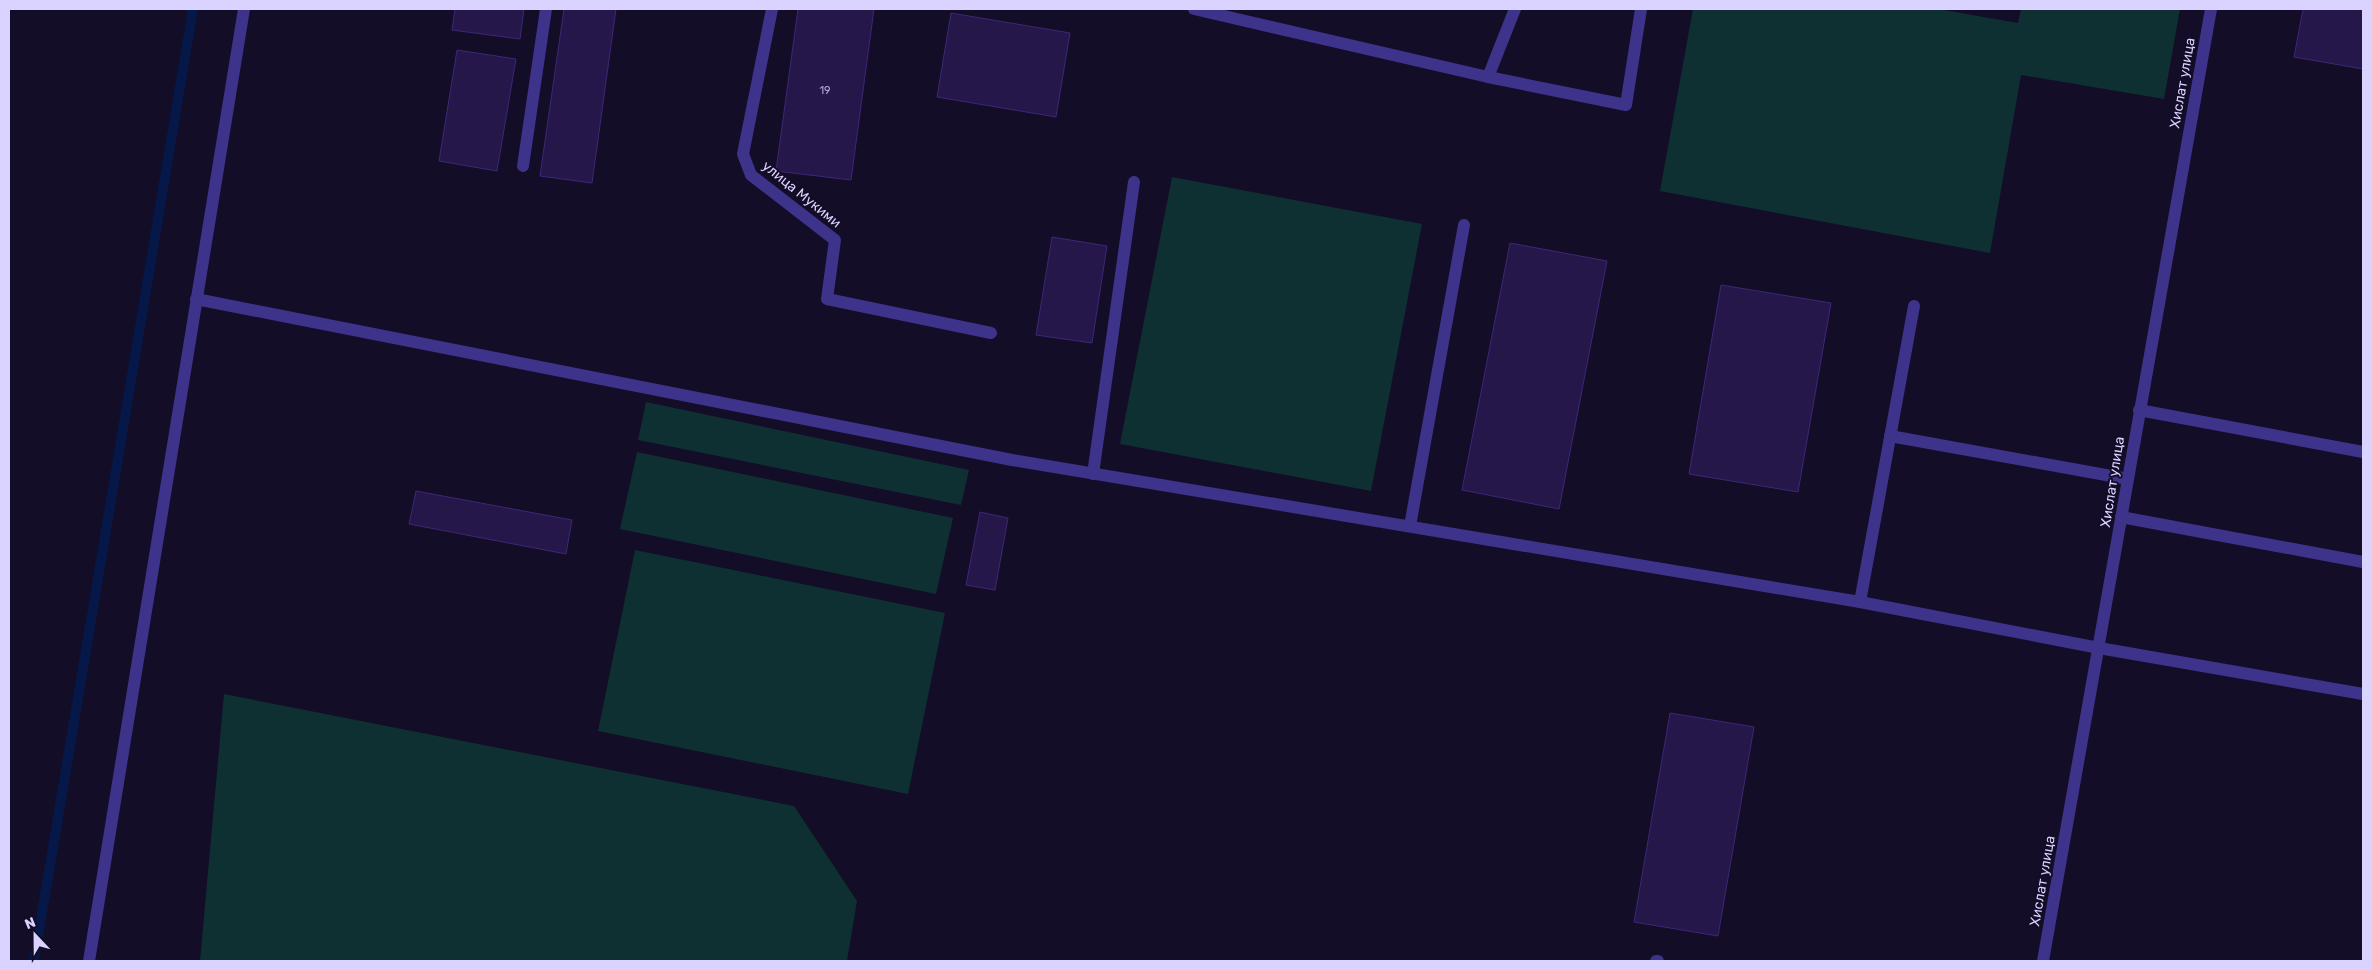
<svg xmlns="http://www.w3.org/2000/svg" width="2372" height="970" viewBox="0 0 2372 970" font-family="Rubik,sans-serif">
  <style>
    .green { fill: #0f3032 }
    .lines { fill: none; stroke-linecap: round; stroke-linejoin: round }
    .stream { stroke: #051848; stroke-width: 10 }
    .building { fill: #25174a; stroke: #3d2778 }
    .minor { stroke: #3d338b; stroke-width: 12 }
    .labels { text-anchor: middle; stroke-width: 4; stroke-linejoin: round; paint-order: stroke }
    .number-label { font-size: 11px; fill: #aea4d2 }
    .street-label { font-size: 14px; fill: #dbd3ff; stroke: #130d27 }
  </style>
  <rect width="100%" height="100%" fill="#130d27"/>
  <!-- green -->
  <g class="green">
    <polygon points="1693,9 1938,9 2018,23 2021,9 2180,9 2164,99 2021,75 1990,253 1660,191"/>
    <polygon points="1172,177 1422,224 1371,491 1120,444"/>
    <polygon points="646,402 969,470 961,505 638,440"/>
    <polygon points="637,452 953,518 936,594 620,529"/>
    <polygon points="635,550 945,613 908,794 598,731"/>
    <polygon points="224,694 794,806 857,901 847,961 200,961"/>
  </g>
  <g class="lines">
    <!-- stream -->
    <polyline class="stream" points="34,961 193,9"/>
  </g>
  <!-- building -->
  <g class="building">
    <polygon points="455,9 524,9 520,39 452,30"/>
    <polygon points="564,9 616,9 592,183 540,176"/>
    <polygon points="798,9 874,9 851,180 776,171"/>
    <polygon points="2303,9 2363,9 2363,69 2294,57"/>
    <polygon points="951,13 1070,33 1056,117 937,97"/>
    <polygon points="457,50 516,59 497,171 439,161"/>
    <polygon points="1052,237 1107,246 1092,343 1036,335"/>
    <polygon points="1510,243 1607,261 1559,509 1462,490"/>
    <polygon points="1721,285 1831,303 1798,492 1689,474"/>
    <polygon points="416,491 572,520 566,554 409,524"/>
    <polygon points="980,512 1008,518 995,590 966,585"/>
    <polygon points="1670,713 1754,727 1718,936 1634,922"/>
  </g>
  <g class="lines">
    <!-- minor -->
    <g class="minor">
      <polyline points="772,9 743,154 751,175 835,240 827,299 991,333"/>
      <polyline points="1194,9 1488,77 1626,105 1641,9"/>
      <polyline points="1488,77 1515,9"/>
      <polyline points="523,166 546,9"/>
      <polyline points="196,299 1012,460 1860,602 2099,648 2363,694"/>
      <polyline points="2139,410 2363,452"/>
      <polyline points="1890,436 2128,479"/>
      <polyline points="1093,474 1134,182"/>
      <polyline points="2121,517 2363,562"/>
      <polyline points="1410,526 1464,225"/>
      <polyline points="1860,602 1914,306"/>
      <polyline points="89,961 244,9"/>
      <polyline points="1656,961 1658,961"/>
      <polyline points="2043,961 2211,9"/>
    </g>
  </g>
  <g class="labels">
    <!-- number labels -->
    <g class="number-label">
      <text x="825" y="94">19</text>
    </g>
    <!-- street labels -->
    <g class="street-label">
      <text transform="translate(2182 83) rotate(-80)" y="5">Хислат улица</text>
      <text transform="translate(802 194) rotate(39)" y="5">улица Мукими</text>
      <text transform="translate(2112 482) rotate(-81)" y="5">Хислат улица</text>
      <text transform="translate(2042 881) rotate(-80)" y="5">Хислат улица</text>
    </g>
  </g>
  <!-- border -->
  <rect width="2372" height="970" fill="none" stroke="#dbd3ff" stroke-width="20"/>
  <!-- north arrow -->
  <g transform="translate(35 935) rotate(338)" stroke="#130d27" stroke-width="4" paint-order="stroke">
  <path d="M0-4L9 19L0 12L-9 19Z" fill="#dbd3ff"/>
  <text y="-8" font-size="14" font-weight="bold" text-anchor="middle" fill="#dbd3ff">N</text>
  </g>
</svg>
